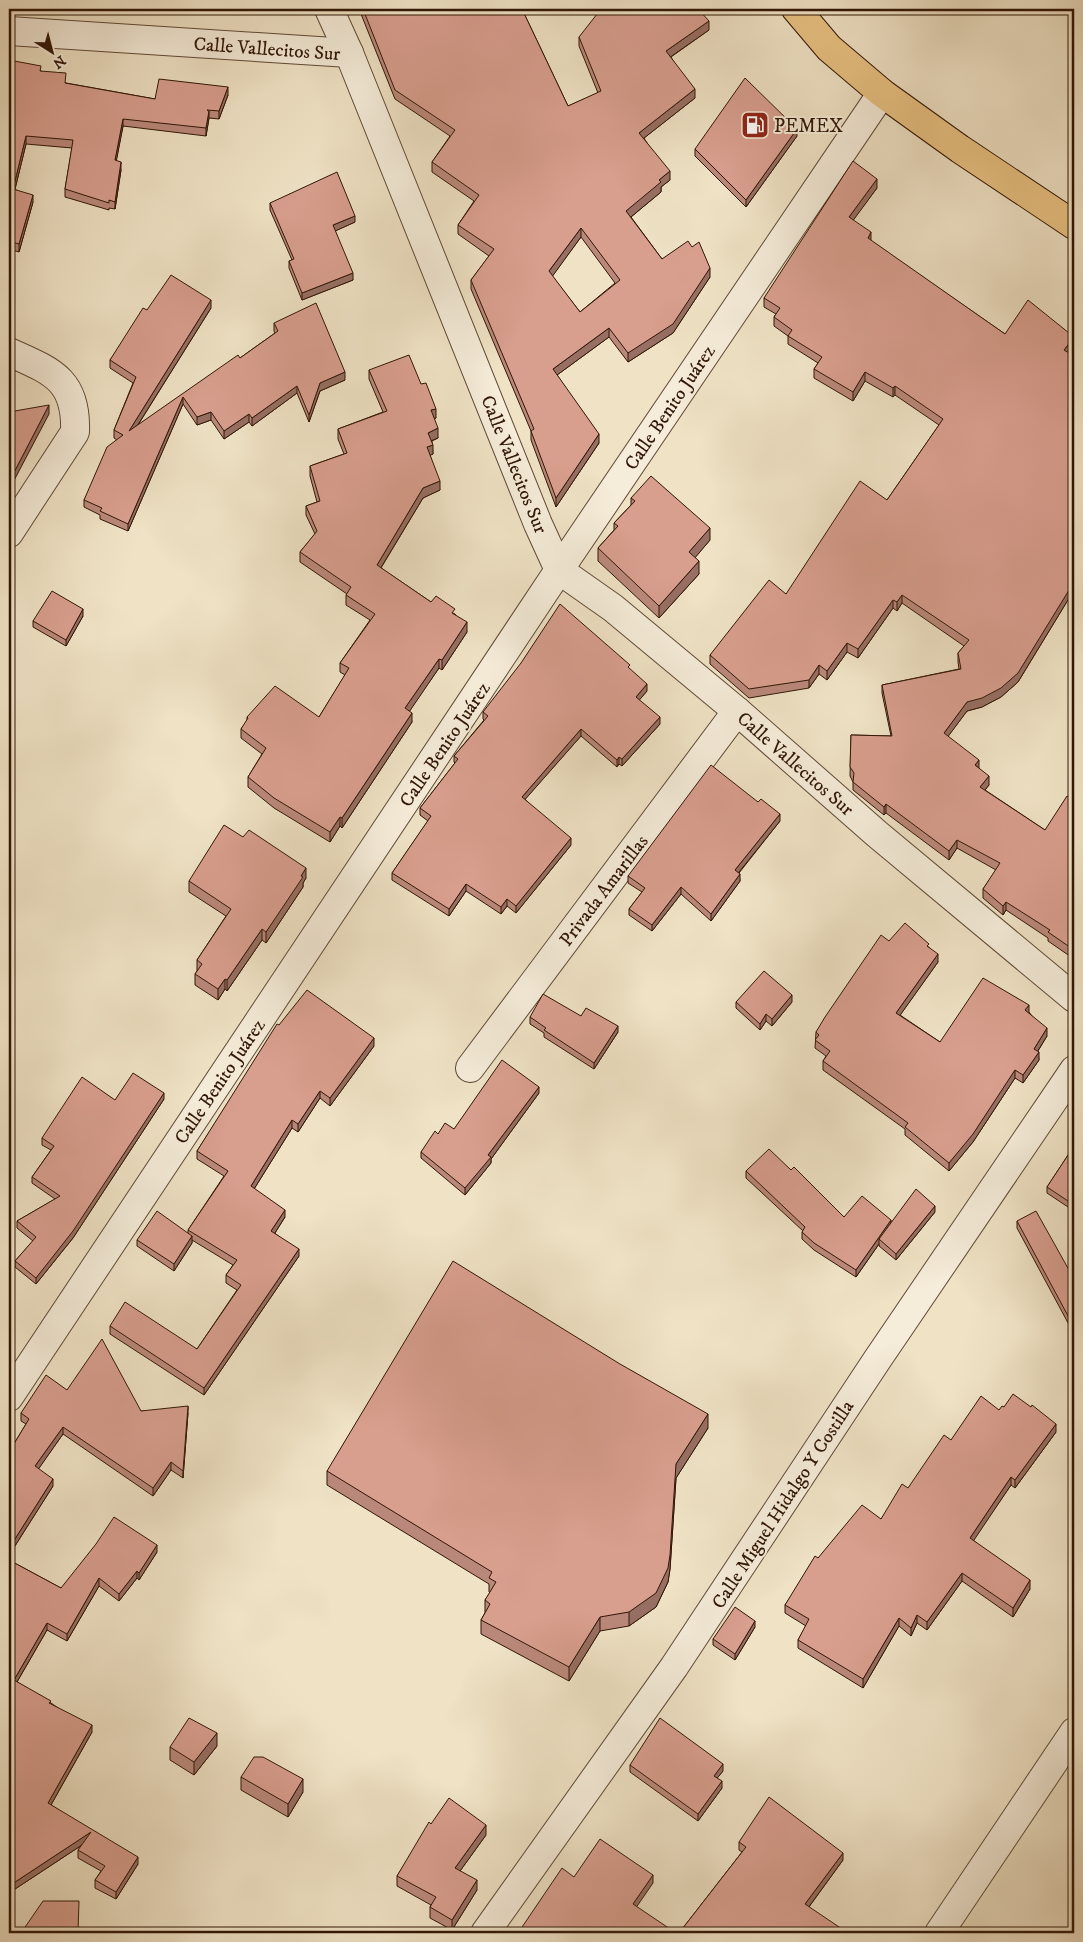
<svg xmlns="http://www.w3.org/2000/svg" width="1083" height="1942" viewBox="0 0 1083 1942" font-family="'IM FELL DW Pica',serif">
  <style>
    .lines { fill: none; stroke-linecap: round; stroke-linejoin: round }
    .minor-casing { stroke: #604936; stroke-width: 30 }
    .tertiary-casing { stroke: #604936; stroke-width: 30 }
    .primary-casing { stroke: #311607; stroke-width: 30 }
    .minor { stroke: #f5ecd9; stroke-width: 28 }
    .tertiary { stroke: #f5ecd9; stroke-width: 28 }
    .primary { stroke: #e8c182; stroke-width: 28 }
    .wall { fill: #ba887a; stroke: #311607; fill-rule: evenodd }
    .shaded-wall { fill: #976f63; stroke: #311607 }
    .building { fill: #d89e8e; stroke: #311607; fill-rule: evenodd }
    .labels { text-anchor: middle; stroke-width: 4; stroke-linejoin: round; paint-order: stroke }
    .street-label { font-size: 19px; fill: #311607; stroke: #f5ecd9 }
    .poi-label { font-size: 19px; fill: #311607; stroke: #f5ecd9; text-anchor: start }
  </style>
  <rect width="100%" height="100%" fill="#efe2c5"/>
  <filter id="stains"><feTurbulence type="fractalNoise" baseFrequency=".004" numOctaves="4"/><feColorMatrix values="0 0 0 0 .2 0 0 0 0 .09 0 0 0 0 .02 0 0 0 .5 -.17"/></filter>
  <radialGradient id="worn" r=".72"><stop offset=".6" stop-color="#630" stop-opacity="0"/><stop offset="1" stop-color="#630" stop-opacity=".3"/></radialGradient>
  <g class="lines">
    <defs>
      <g id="minor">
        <polyline points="329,9 349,53 538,524 559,570 613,608 737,711 877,834 1074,998"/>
        <polyline points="9,31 349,53"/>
        <path d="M9 352C51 371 77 379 75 432L9 533"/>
        <polyline points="470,1068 737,711"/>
        <polyline points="939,1933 1074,1732"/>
      </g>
      <g id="tertiary">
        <polyline points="9,1397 559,570 882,93"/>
        <polyline points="485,1933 674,1667 877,1360 1074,1070"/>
      </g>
      <polyline id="primary" points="796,9 829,48 882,93 960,149 1074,225"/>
    </defs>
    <!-- minor casing -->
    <use href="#minor" class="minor-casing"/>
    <!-- tertiary casing -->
    <use href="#tertiary" class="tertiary-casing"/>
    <!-- primary casing -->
    <use href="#primary" class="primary-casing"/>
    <!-- minor -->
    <use href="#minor" class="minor"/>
    <!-- tertiary -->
    <use href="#tertiary" class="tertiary"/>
    <!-- primary -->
    <use href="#primary" class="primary"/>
  </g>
  <!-- wall -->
  <g class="wall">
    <path d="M359 9H522L568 106 598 93 579 46V37L709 30 671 57 695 98 644 138 670 180 661 187V192L631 217 662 259 710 277 673 333 628 362 609 337 557 375 599 443 556 507 531 440V431L471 289V280L489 256 458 234V225L474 201 432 172V162L450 136 395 99ZM581 237 615 283 580 312 552 276Z"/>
    <polygon points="9,60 41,71 66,83 155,99 228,95 219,119 209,118 206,136 123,126 116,161 121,170 115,209 109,208 109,210 65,197 65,189 72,148 26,144 15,189 33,202 19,252 9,249"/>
    <polygon points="797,136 746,207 695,156 695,149"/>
    <polygon points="877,188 853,220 871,241 1005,334 1074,345 1069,353 1074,356 1074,590 1018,682 1001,697 982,707 967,711 948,736 979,768 989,785 985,790 1045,830 1074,801 1074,959 1048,941 1048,938 1006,910 1003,915 983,898 983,889 996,870 957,848 949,860 886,813 884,815 853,790 853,782 850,776 851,735 891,736 882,693 882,685 959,669 958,662 958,653 964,646 902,603 897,611 893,608 858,658 847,652 827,680 819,674 809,688 749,698 710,664 710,655 786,594 887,500 939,425 895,395 893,397 865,381 853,401 814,378 814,369 818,363 788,344 788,336 774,326 774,317 776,314 764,307 764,298"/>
    <polygon points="270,203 355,222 335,231 353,280 302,300 289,268 289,261 292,260 270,210"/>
    <polygon points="211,308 138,425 240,358 275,333 274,331 274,323 345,380 320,391 309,422 297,393 252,426 249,422 224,439 211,420 197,425 183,404 128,531 100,519 100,515 84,507 84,500 117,440 114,438 114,430 133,383 110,368 110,360 147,310"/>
    <polygon points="369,370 421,384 436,418 434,419 438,438 432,441 433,454 430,455 440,490 423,498 381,568 431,602 455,614 467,632 442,670 439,668 409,711 412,722 342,828 340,826 330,842 274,808 248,787 248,777 262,754 241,738 241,729 247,721 247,717 319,717 345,675 340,672 340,663 370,620 346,605 346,595 347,594 300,562 300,552 315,534 306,515 306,506 317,502 310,476 310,466 344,454 338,439 338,429 383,412 369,379"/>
    <polygon points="631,498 710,540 695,557 699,574 659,618 598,561 598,548 614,530 614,523 631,505"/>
    <polygon points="83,616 66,646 33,627 33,621"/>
    <polygon points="630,670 647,691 639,700 660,724 622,766 619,764 617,767 581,736 525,799 571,845 516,913 507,906 501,914 466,891 449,916 392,880 392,873 428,821 420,815 420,808 455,763 454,762 454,756 484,720 483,719 483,712"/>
    <polygon points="780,821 739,873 740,881 711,921 681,894 652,931 629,915 629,909 642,892 628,883 628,876"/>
    <polygon points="306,878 303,883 303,887 266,943 262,940 227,991 225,989 218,1000 195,985 195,974 197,971 197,960 226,916 189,892 189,881"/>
    <polygon points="889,941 929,947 938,962 900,1015 940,1042 1029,1012 1047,1036 1038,1051 1039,1060 1023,1083 1015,1078 973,1142 949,1171 905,1135 905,1129 823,1070 823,1061 826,1056 815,1048 816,1032"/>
    <polygon points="736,1002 792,1002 772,1026 766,1021 760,1030 736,1008"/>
    <polygon points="581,1016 618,1032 594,1069 544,1037 544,1033 530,1024 530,1017"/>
    <polygon points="279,1025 374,1046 330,1106 320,1098 298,1132 292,1128 254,1189 285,1217 275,1233 299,1256 204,1395 110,1334 110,1326 197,1349 237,1290 226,1283 226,1275 233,1265 192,1240 192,1243 174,1271 137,1246 137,1240 188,1233 188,1230 224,1176 197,1159 197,1151"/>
    <polygon points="539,1093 491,1159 491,1163 465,1195 421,1158 421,1152 438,1134 454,1129"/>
    <polygon points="164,1099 73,1238 36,1284 15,1267 15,1261 33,1241 17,1228 17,1221 55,1199 32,1183 32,1177 51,1150 42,1145 42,1138 115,1100"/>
    <polygon points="1074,1146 1074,1211 1047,1193 1047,1187"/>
    <polygon points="791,1170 844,1217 891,1222 935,1212 896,1260 879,1246 879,1244 856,1277 814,1250 802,1239 802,1232 803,1231 746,1178 746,1171"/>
    <polygon points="1017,1221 1074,1279 1074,1334 1017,1228"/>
    <polygon points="67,1390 141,1411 188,1413 183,1478 171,1470 153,1496 63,1434 38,1469 53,1486 13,1549 9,1546 9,1452 26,1424 21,1421 21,1413"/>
    <polygon points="1004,1407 1056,1432 1015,1488 1011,1485 973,1540 1030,1589 1013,1617 962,1581 927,1630 917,1623 911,1636 899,1626 863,1688 798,1648 798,1640 806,1626 785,1613 785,1605 818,1558 881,1519 951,1440 999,1410"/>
    <polygon points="708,1428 676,1478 670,1569 668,1582 656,1607 629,1626 600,1631 569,1681 481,1634 481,1620 485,1613 485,1600 490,1593 489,1592 489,1584 327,1485 327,1471"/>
    <polygon points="157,1552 139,1580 137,1578 119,1601 99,1586 67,1641 47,1630 17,1682 51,1703 92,1732 51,1805 138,1864 116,1899 95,1888 95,1880 101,1871 78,1858 78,1850 82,1845 9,1893 9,1560 61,1588"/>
    <polygon points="755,1627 735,1660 713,1645 713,1639"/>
    <polygon points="217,1746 194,1775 170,1760 170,1747"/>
    <polygon points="630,1765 723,1771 717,1778 722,1788 698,1821 630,1772"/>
    <polygon points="241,1777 303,1792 288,1817 241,1790"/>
    <polygon points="431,1824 486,1835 460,1871 477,1890 452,1930 430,1918 430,1907 431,1905 397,1886 397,1876"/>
    <polygon points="739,1842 843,1860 809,1907 679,1933 742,1852 739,1850"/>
  </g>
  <!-- shaded-wall -->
  <g class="shaded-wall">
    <polygon points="709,21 709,30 666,60 666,51"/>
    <polygon points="228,87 228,95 219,119 219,111"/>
    <polygon points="695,89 695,98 639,142 639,133"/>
    <polygon points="209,111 209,118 206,136 206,128"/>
    <polygon points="123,119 123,126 115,168 115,160"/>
    <polygon points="797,129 797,136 746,207 746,200"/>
    <polygon points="26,136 26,144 13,197 13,189"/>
    <polygon points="121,162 121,170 115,209 115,202"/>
    <polygon points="670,171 670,180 661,187 661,192 626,221 626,211 659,180"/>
    <polygon points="877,179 877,188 849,226 849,217"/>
    <polygon points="33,195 33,202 19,252 19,244"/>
    <polygon points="355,216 355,222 333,232 333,225"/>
    <polygon points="581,228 581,237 549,281 549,271"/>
    <polygon points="871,232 871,241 868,238"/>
    <polygon points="710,268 710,277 673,333 628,362 628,353"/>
    <polygon points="353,273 353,280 302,300 302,293"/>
    <polygon points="211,300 211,308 129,439 129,431"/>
    <polygon points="609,328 609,337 553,378 553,369"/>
    <polygon points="1074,337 1074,345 1064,359 1064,350"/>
    <polygon points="345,372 345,380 320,391 309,422 309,415 320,383"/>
    <polygon points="865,372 865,381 853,401 853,392"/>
    <polygon points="297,386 297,393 252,426 252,418"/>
    <polygon points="895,386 895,395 893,397 893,388"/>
    <polygon points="183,397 183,404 128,531 128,524"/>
    <polygon points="49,405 49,414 9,490 9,482"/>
    <polygon points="436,409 436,418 431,420 431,410"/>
    <polygon points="211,412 211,420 197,425 197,417"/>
    <polygon points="249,414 249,422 224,439 224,431"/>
    <polygon points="438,428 438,438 428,442 428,433"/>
    <polygon points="599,434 599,443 556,507 556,498"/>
    <polygon points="433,445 433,454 427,457 427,447"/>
    <polygon points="440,481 440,490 423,498 377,574 377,565 423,488"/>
    <polygon points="710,528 710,540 689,565 689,552"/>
    <polygon points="699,561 699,574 659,618 659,606"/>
    <polygon points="1074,582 1074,590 1018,682 1001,697 982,707 967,711 944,742 944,733 967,702"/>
    <polygon points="902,595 902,603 897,611 897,602"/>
    <polygon points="893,600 893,608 858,658 858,649"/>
    <polygon points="83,609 83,616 66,646 66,640"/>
    <polygon points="467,622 467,632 442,670 442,660"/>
    <polygon points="847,643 847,652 827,680 827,671"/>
    <polygon points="439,659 439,668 405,718 405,708"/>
    <polygon points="819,665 819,674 809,688 809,680"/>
    <polygon points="647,684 647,691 636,704 636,697"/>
    <polygon points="412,713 412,722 342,828 342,818"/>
    <polygon points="660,717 660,724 622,766 622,759"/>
    <polygon points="581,729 581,736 522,803 522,797"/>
    <polygon points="619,757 619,764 617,767 617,760"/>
    <polygon points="979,760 979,768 975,765"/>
    <polygon points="989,776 989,785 980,796 980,787"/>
    <polygon points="886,804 886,813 884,815 884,807"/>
    <polygon points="780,814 780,821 735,877 735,870"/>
    <polygon points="340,817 340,826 330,842 330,832"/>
    <polygon points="571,838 571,845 516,913 516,906"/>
    <polygon points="957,840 957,848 949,860 949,851"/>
    <polygon points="306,868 306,878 303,883 303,887 266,943 266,932"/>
    <polygon points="740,874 740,881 711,921 711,914"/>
    <polygon points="466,884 466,891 449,916 449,909"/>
    <polygon points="681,887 681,894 652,931 652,925"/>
    <polygon points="507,899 507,906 501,914 501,907"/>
    <polygon points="1006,902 1006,910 1003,915 1003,906"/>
    <polygon points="262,929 262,940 227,991 227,980"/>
    <polygon points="938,954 938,962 896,1021 896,1013"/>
    <polygon points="225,979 225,989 218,1000 218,989"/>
    <polygon points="792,995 792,1002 772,1026 772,1019"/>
    <polygon points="1029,1005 1029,1014 1025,1010"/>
    <polygon points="766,1014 766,1021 760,1030 760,1024"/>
    <polygon points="618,1026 618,1032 594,1069 594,1063"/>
    <polygon points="1047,1028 1047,1036 1034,1057 1034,1049"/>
    <polygon points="374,1038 374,1046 330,1106 330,1098"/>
    <polygon points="1039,1052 1039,1060 1023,1083 1023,1075"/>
    <polygon points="1015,1070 1015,1078 973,1142 949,1171 949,1163"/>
    <polygon points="539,1087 539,1093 491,1159 491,1163 465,1195 465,1188 488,1155"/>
    <polygon points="320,1091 320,1098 298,1132 298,1124"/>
    <polygon points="164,1093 164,1099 73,1238 36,1284 36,1278"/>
    <polygon points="292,1120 292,1128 251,1194 251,1186"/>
    <polygon points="935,1206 935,1212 896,1260 896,1254"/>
    <polygon points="285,1210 285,1217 271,1239 271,1231"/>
    <polygon points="891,1220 891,1227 879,1239 879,1244 856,1277 856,1270"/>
    <polygon points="192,1236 192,1243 174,1271 174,1264"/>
    <polygon points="299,1249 299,1256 204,1395 204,1388"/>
    <polygon points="188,1406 188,1413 183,1478 183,1471"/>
    <polygon points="708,1414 708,1428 676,1478 670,1569 668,1582 656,1607 629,1626 629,1612 676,1464"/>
    <polygon points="1056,1424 1056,1432 1015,1488 1015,1480"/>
    <polygon points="63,1427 63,1434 35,1474 35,1466"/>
    <polygon points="171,1462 171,1470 153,1496 153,1488"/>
    <polygon points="1011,1477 1011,1485 970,1546 970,1538"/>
    <polygon points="53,1479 53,1486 13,1549 13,1542"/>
    <polygon points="157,1545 157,1552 139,1580 139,1573"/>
    <polygon points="137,1571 137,1578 119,1601 119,1594"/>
    <polygon points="962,1573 962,1581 927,1630 927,1622"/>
    <polygon points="99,1578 99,1586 67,1641 67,1634"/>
    <polygon points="1030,1580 1030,1589 1013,1617 1013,1608"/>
    <polygon points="917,1615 917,1623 911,1636 911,1628"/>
    <polygon points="600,1617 600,1631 569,1681 569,1667"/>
    <polygon points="899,1618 899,1626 863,1688 863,1679"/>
    <polygon points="755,1621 755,1627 735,1660 735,1654"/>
    <polygon points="47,1623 47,1630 14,1687 14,1680"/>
    <polygon points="92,1725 92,1732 48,1810 48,1803"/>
    <polygon points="217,1733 217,1746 194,1775 194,1762"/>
    <polygon points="723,1764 723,1771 714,1782 714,1776"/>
    <polygon points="303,1779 303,1792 288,1817 288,1804"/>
    <polygon points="722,1781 722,1788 698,1821 698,1814"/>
    <polygon points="486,1825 486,1835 455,1878 455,1868"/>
    <polygon points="91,1832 91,1839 9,1893 9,1886"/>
    <polygon points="843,1853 843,1860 805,1912 805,1904"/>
    <polygon points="138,1857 138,1864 116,1899 116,1892"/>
    <polygon points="653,1875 653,1883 633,1912 633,1904"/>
    <polygon points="477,1880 477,1890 452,1930 452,1920"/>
  </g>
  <!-- building -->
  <g class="building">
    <path d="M363 9H522L568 106 601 91 579 37 601 9H698L709 21 666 51 695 89 639 133 670 171 659 180 661 182 626 211 662 259 688 241 692 247 699 242 710 268 673 324 628 353 609 328 553 369 599 434 556 498 531 431 534 429 471 280 494 249 458 225 479 195 432 162 455 130 395 90ZM581 228 620 280 580 312 549 271Z"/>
    <polygon points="9,60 41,66 40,71 66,73 65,83 155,99 159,79 228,87 219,111 207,110 209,111 206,128 123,119 115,160 121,162 115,202 109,200 109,203 65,189 73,140 26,136 13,189 33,195 19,244 9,241"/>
    <polygon points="745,78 797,129 746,200 695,149"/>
    <polygon points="853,161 877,179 849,217 871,232 868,238 1005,334 1028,300 1074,337 1064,350 1074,356 1074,582 1018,673 1001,688 982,698 967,702 944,733 979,760 975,765 989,776 980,787 1045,830 1067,796 1074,801 1074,950 1048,932 1050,930 1006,902 1003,906 983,889 1000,863 957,840 949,851 886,804 884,807 853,782 854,773 850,767 851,735 892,736 882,685 961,669 958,653 969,640 902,595 897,602 893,600 858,649 847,643 827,671 819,665 809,680 749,689 710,655 769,580 786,594 860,481 887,500 943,419 895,386 893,388 865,372 853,392 814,369 822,357 788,336 792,330 774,317 780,308 764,298"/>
    <polygon points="337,172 355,216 333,225 353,273 302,293 289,261 294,259 270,203"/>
    <polygon points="171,275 211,300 129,431 238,355 240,358 278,331 274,323 316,303 345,372 320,383 309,415 297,386 252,418 249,414 224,431 211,412 197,417 183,397 128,524 100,511 102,508 84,500 107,447 123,435 114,430 136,377 110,360 143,308 147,310"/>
    <polygon points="409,355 421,384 426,383 436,409 431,410 438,428 428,433 433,445 427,447 440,481 423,488 377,565 431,602 436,596 455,609 452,613 467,622 442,660 439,659 405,708 412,713 342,818 340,817 330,832 274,798 248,777 266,748 241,729 248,718 247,717 275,686 319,717 349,668 340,663 375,614 346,595 351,587 300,552 317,531 306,506 320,501 310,466 347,453 338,429 387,411 369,370"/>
    <polygon points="49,405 9,482 9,412"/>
    <polygon points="651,476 710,528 689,552 699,561 659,606 598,548 618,526 614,523 635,501 631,498"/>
    <polygon points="52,591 83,609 66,640 33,621"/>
    <polygon points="560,604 630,665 628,667 647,684 636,697 660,717 622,759 619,757 617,760 581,729 522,797 571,838 516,906 507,899 501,907 466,884 449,909 392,873 431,816 420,808 458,759 454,756 488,716 483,712 521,663"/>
    <polygon points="711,765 758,802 761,799 780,814 735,870 740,874 711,914 681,887 652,925 629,909 645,888 628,876"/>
    <polygon points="224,825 243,837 249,830 306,868 301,876 303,877 266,932 262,929 227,980 225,979 218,989 195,974 202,964 197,960 231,909 189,881"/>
    <polygon points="905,923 929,944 927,946 938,954 896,1013 940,1042 983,978 1029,1005 1025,1010 1047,1028 1034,1049 1039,1052 1023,1075 1015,1070 973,1134 949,1163 905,1127 908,1123 823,1061 830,1051 815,1040 819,1035 816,1032 825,1017 881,935 889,941"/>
    <polygon points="764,971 792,995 772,1019 766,1014 760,1024 736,1002"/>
    <polygon points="307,990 374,1038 330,1098 320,1091 298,1124 292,1120 251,1186 285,1210 271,1231 299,1249 204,1388 110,1326 125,1302 197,1349 241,1285 226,1275 237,1260 188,1230 228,1171 197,1151 277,1024 279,1025"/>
    <polygon points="543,994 581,1016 586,1008 618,1026 594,1063 544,1030 546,1028 530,1017"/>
    <polygon points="502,1060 539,1087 488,1155 491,1157 465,1188 421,1152 435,1131 438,1134 445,1123 454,1129"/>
    <polygon points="133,1073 164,1093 73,1231 36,1278 15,1261 36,1237 17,1221 60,1196 32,1177 54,1146 42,1138 82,1077 115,1100"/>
    <polygon points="1074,1146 1074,1205 1047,1187"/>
    <polygon points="769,1149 791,1170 794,1167 844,1217 862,1196 891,1220 856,1270 814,1243 802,1232 805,1227 746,1171"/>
    <polygon points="916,1189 935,1206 896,1254 879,1239"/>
    <polygon points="157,1211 192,1236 174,1264 137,1240"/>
    <polygon points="1036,1211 1074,1279 1074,1327 1017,1221"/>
    <polygon points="453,1261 620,1364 708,1414 676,1464 670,1555 668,1568 656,1593 629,1612 600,1617 569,1667 481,1620 490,1604 485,1600 496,1582 489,1578 492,1572 327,1471"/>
    <polygon points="102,1339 141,1411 188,1406 183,1471 171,1462 153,1488 63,1427 35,1466 53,1479 13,1542 9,1539 9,1452 29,1419 21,1413 46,1375 67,1390"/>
    <polygon points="1013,1394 1031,1407 1032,1405 1056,1424 1015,1480 1011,1477 970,1538 1030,1580 1013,1608 962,1573 927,1622 917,1615 911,1628 899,1618 863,1679 798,1640 809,1619 785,1605 815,1556 818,1558 862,1505 881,1519 902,1484 908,1488 944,1435 951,1440 981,1396 999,1410 1002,1406 1004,1407"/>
    <polygon points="114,1517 157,1545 139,1573 137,1571 119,1594 99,1578 67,1634 47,1623 14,1680 51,1701 49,1703 92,1725 48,1803 138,1857 116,1892 95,1880 105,1866 78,1850 91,1832 9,1886 9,1560 61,1588 96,1544"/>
    <polygon points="735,1607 755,1621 735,1654 713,1639"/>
    <polygon points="189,1718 217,1733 194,1762 170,1747"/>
    <polygon points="660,1718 723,1764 714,1776 722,1781 698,1814 630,1765"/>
    <polygon points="254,1757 263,1757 303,1779 288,1804 241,1777"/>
    <polygon points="769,1797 843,1853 805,1904 848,1933 679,1933 746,1847 739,1842"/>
    <polygon points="449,1798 486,1825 455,1868 477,1880 452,1920 430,1907 436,1897 397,1876 429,1822 431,1824"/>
    <polygon points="600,1839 653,1875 633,1904 676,1933 518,1933 562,1868 574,1877"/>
    <polygon points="43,1901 79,1901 78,1932 89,1933 21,1933"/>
  </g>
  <!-- icons -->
  <defs>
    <symbol id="fuel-square" viewBox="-11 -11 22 22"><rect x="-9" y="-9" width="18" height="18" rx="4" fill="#8f2418" stroke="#f5ecd9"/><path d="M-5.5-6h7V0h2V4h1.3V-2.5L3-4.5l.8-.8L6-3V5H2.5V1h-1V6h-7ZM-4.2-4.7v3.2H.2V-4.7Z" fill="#fff"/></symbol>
  </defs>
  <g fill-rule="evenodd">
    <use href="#fuel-square" x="739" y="109" width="32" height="32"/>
  </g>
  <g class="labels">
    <!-- street labels -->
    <g class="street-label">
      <text transform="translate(267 48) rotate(4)" y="7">Calle Vallecitos Sur</text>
      <text transform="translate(669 407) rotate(-56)" y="7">Calle Benito Juárez</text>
      <text transform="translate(515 464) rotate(68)" y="7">Calle Vallecitos Sur</text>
      <text transform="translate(444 744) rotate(-56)" y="7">Calle Benito Juárez</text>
      <text transform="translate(796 763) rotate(41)" y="7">Calle Vallecitos Sur</text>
      <text transform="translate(603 890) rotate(-53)" y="7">Privada Amarillas</text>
      <text transform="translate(219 1081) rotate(-56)" y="7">Calle Benito Juárez</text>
      <text transform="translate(782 1504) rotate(-57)" y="7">Calle Miguel Hidalgo Y Costilla</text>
    </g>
    <!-- poi labels -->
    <g class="poi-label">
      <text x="774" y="132">PEMEX</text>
    </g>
  </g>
  <!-- margin -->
  <rect width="1083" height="1942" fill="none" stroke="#efe2c5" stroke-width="30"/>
  <rect x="10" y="10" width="1063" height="1922" fill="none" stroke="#311607" stroke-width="2.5"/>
  <rect x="15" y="15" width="1053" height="1912" fill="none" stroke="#311607"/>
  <!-- north arrow -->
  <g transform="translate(52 52) rotate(144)" stroke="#f5ecd9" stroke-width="4" paint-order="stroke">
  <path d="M0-4L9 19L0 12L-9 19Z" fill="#311607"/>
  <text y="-8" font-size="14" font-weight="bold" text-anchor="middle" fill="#311607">N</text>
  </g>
  <rect width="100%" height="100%" filter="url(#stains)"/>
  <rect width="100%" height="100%" fill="url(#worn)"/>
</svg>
